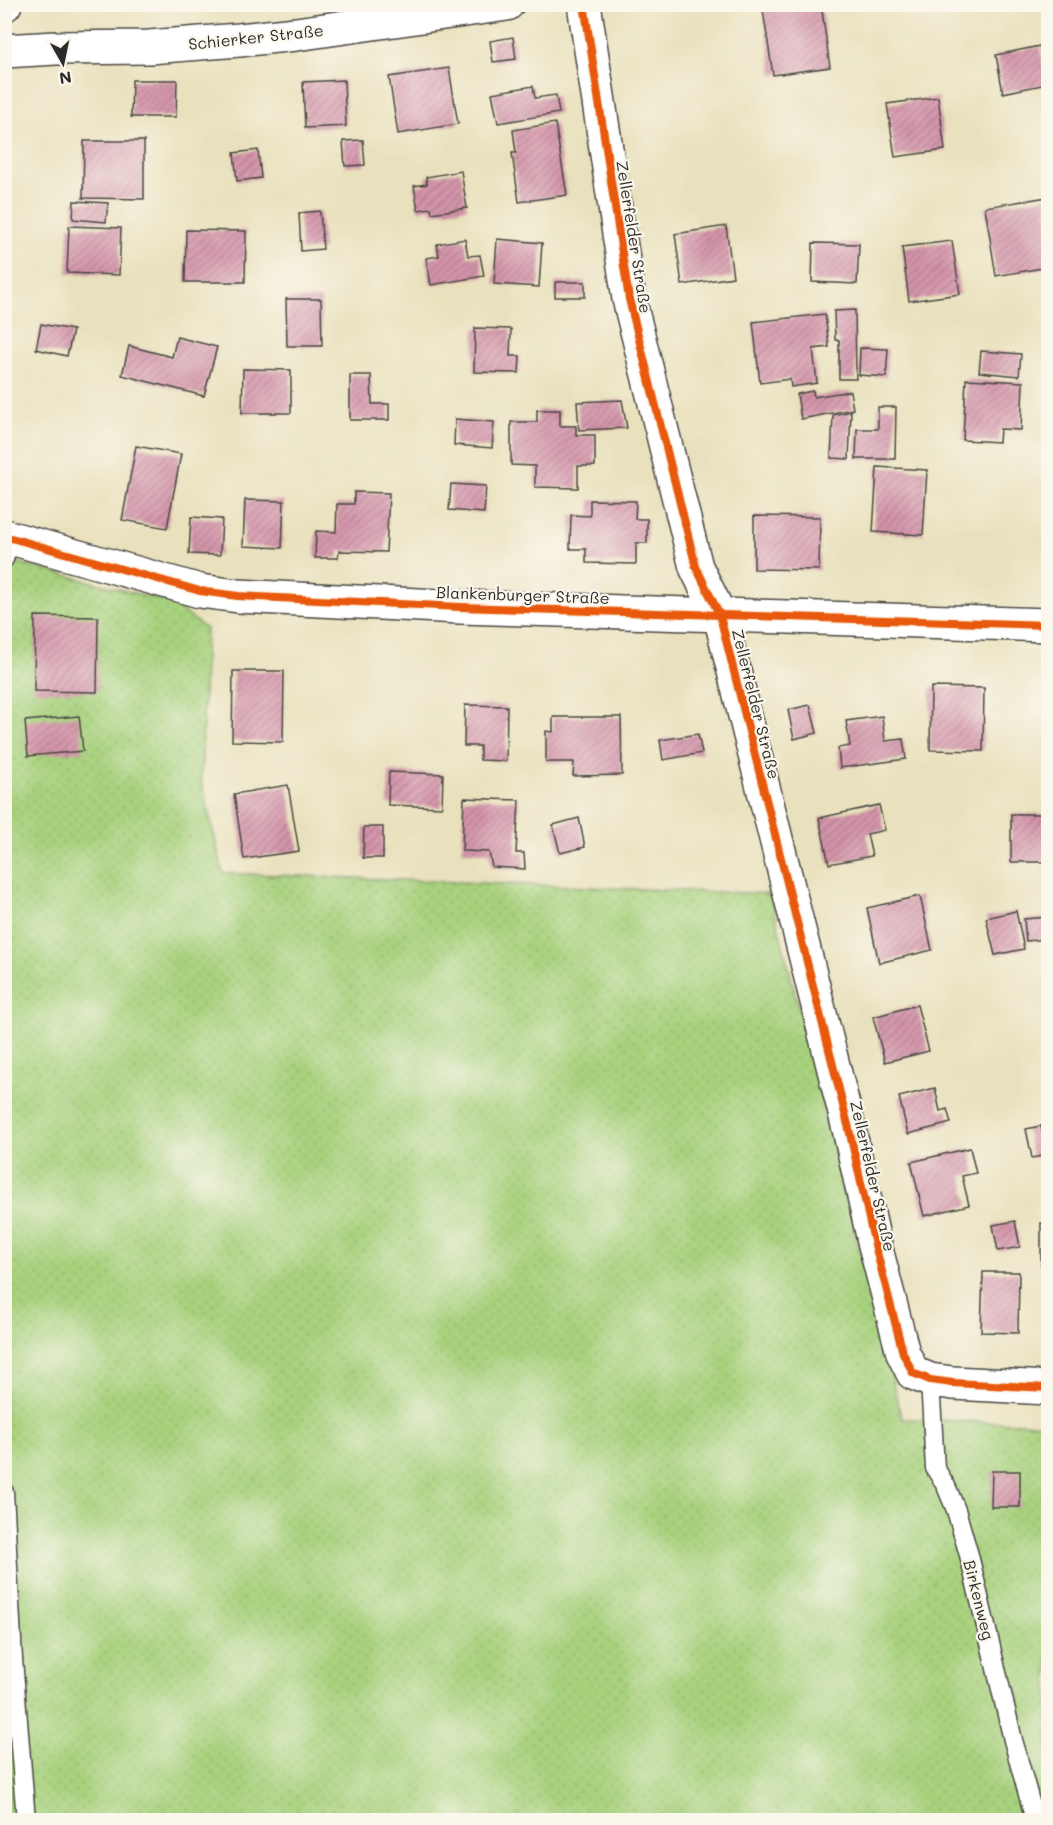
<svg xmlns="http://www.w3.org/2000/svg" width="1053" height="1825" viewBox="0 0 1053 1825" font-family="Mali,sans-serif">
  <style>
    .green { fill: url(#green-dots); stroke: #697e54; stroke-width: 1.5 }
    .building { fill: url(#building-hatch) }
    .lines { fill: none; stroke-linecap: round; stroke-linejoin: round }
    .service-casing { stroke: #484641; stroke-width: 21 }
    .minor-casing { stroke: #484641; stroke-width: 36 }
    .secondary-casing { stroke: #484641; stroke-width: 36 }
    .service { stroke: #fff; stroke-width: 18 }
    .minor { stroke: #fff; stroke-width: 33 }
    .secondary { stroke: #fff; stroke-width: 33 }
    .cycleway-casing { stroke: #fbf7ec; stroke-width: 11 }
    .cycleway { stroke: #e8590c; stroke-width: 8 }
    .labels { text-anchor: middle; stroke-width: 4.5; stroke-linejoin: round; paint-order: stroke }
    .street-label { font-size: 16px; fill: #2b2b2b; stroke: #fbf7ec }
  </style>
  <defs>
    <pattern id="green-dots" width="8" height="8" patternUnits="userSpaceOnUse" patternTransform="scale(1.5)"><rect width="8" height="8" fill="#a7d17d"/><path d="M2 2h.1M6 6h.1" fill="none" stroke="#90b46c" stroke-width="1.8" stroke-linecap="round"/></pattern>
    <pattern id="building-hatch" width="6" height="6" patternUnits="userSpaceOnUse" patternTransform="scale(1.5)"><rect width="6" height="6" fill="#d494aa"/><path d="M-1 1l2-2M0 6l6-6M5 7l2-2" fill="none" stroke="#ac798b"/></pattern>
  </defs>
  <rect width="100%" height="100%" fill="#fbf7ec"/>
  <filter id="ink" filterUnits="userSpaceOnUse"><feTurbulence type="fractalNoise" baseFrequency=".0167" numOctaves="2"/><feDisplacementMap in="SourceGraphic" scale="12" xChannelSelector="R" yChannelSelector="G"/><feConvolveMatrix kernelMatrix="1 2 1 2 8 2 1 2 1" color-interpolation-filters="sRGB"/></filter>
  <filter id="wash" filterUnits="userSpaceOnUse"><feTurbulence type="fractalNoise" baseFrequency=".008" numOctaves="4" result="noise"/><feDisplacementMap in="SourceGraphic" scale="24" xChannelSelector="R" yChannelSelector="G"/><feGaussianBlur stdDeviation="1.35" result="paint"/><feColorMatrix in="noise" values="0 0 0 0 0 0 0 0 0 0 0 0 0 0 0 0 0 1.4 0 .05"/><feComposite in="paint" operator="in"/></filter>
  <g filter="url(#wash)">
    <rect width="100%" height="100%" fill="#e9e1bd"/>
    <!-- green -->
    <polygon class="green" points="4,559 172,603 206,629 201,780 223,873 770,894 902,1419 1048,1424 1048,1820 5,1820"/>
    <g id="blocks">
      <!-- building -->
      <g class="building">
        <polygon points="802,4 821,4 830,67 773,75 763,10"/>
        <polygon points="513,37 516,59 493,62 490,41"/>
        <polygon points="1040,46 1047,84 1003,93 996,55"/>
        <polygon points="449,68 458,124 398,134 389,77"/>
        <polygon points="132,80 177,80 176,117 131,117"/>
        <polygon points="344,80 346,126 305,128 303,82"/>
        <polygon points="533,86 535,98 556,95 559,113 498,123 492,93"/>
        <polygon points="938,97 945,150 895,157 887,104"/>
        <polygon points="555,123 567,195 519,202 512,153 516,153 513,130"/>
        <polygon points="363,140 365,165 345,166 343,141"/>
        <polygon points="84,141 144,141 144,199 83,198"/>
        <polygon points="258,150 261,178 237,181 234,153"/>
        <polygon points="461,171 467,208 432,213 431,208 418,210 414,186 427,184 426,177"/>
        <polygon points="1048,197 1048,267 996,276 985,207"/>
        <polygon points="74,201 108,203 106,222 73,219"/>
        <polygon points="320,211 323,249 301,251 299,213"/>
        <polygon points="69,226 121,228 119,275 67,273"/>
        <polygon points="726,226 733,277 682,285 675,234"/>
        <polygon points="186,230 246,231 245,282 185,282"/>
        <polygon points="465,239 468,256 480,255 484,276 431,285 426,258 439,256 437,244"/>
        <polygon points="497,239 542,243 539,287 494,284"/>
        <polygon points="952,241 960,294 909,301 902,247"/>
        <polygon points="813,243 859,244 857,284 812,282"/>
        <rect x="555" y="282" width="30" height="15"/>
        <polygon points="286,299 321,299 322,346 287,346"/>
        <polygon points="855,310 856,379 839,379 839,340 835,340 834,311"/>
        <polygon points="825,314 829,347 813,349 817,383 791,387 790,379 760,383 753,322"/>
        <polygon points="41,324 73,330 67,356 36,349"/>
        <polygon points="475,328 511,329 510,356 520,356 519,373 474,372"/>
        <polygon points="177,337 217,347 204,396 122,375 129,346 172,357"/>
        <polygon points="860,348 888,349 886,377 859,375"/>
        <polygon points="981,351 1021,354 1019,376 979,372"/>
        <polygon points="243,369 291,370 291,413 242,413"/>
        <polygon points="350,375 371,375 372,404 389,404 389,420 350,420"/>
        <polygon points="966,379 1023,382 1021,430 1000,429 999,442 963,440"/>
        <polygon points="813,391 814,397 850,391 853,409 801,419 797,394"/>
        <polygon points="622,400 627,428 579,430 577,402"/>
        <polygon points="878,407 896,407 895,459 856,459 857,429 878,429"/>
        <polygon points="537,410 560,410 560,426 576,426 576,435 595,435 595,466 578,466 578,488 535,487 535,466 511,465 511,422 537,422"/>
        <polygon points="851,411 849,459 831,458 833,415"/>
        <polygon points="455,419 494,422 492,448 454,445"/>
        <polygon points="136,446 181,454 167,528 122,520"/>
        <polygon points="877,467 927,470 923,535 873,532"/>
        <polygon points="451,484 486,486 484,513 449,510"/>
        <polygon points="354,492 389,493 386,552 339,551 338,558 315,558 316,531 336,532 337,504 354,504"/>
        <polygon points="245,500 284,501 282,548 243,546"/>
        <polygon points="590,500 636,501 635,519 647,519 647,543 636,543 636,564 586,563 586,549 570,549 571,515 590,516"/>
        <polygon points="754,516 820,517 819,570 754,569"/>
        <polygon points="191,517 222,519 220,555 189,554"/>
        <polygon points="35,616 98,617 97,692 34,691"/>
        <polygon points="233,671 284,671 283,742 232,741"/>
        <polygon points="931,687 984,688 983,751 930,750"/>
        <polygon points="465,705 507,706 506,761 480,760 480,746 464,746"/>
        <polygon points="810,705 817,733 794,739 788,710"/>
        <polygon points="79,716 83,751 28,756 25,721"/>
        <polygon points="882,716 885,741 903,739 906,759 840,768 838,748 850,746 846,721"/>
        <polygon points="553,717 621,717 622,775 573,776 574,762 546,762 546,731 553,732"/>
        <polygon points="698,734 702,753 663,760 660,740"/>
        <polygon points="389,772 443,774 442,807 388,805"/>
        <polygon points="288,785 299,851 244,859 234,794"/>
        <polygon points="464,798 519,800 516,853 524,853 525,869 492,867 489,852 462,851"/>
        <polygon points="879,805 885,830 867,834 872,856 829,864 819,818"/>
        <rect x="1011" y="814" width="37" height="48"/>
        <polygon points="579,818 585,847 560,853 553,825"/>
        <polygon points="364,827 383,827 383,858 363,858"/>
        <polygon points="920,896 932,950 879,963 867,908"/>
        <polygon points="1016,911 1024,949 995,955 986,918"/>
        <polygon points="1048,917 1048,939 1026,941 1024,919"/>
        <polygon points="917,1005 929,1051 885,1062 873,1017"/>
        <polygon points="935,1088 940,1111 947,1109 951,1123 908,1134 899,1097"/>
        <polygon points="1041,1126 1048,1155 1032,1158 1026,1129"/>
        <polygon points="970,1148 976,1173 962,1176 969,1205 924,1216 911,1162"/>
        <polygon points="1015,1221 1020,1247 998,1251 993,1225"/>
        <rect x="1041" y="1223" width="7" height="43"/>
        <polygon points="983,1272 1019,1272 1018,1333 981,1332"/>
        <polygon points="992,1471 1020,1471 1020,1507 991,1507"/>
      </g>
    </g>
  </g>
  <g filter="url(#ink)">
    <use href="#blocks" fill-opacity="0" stroke="#484641" stroke-width="1.5"/>
    <g class="lines">
      <defs>
        <g id="service">
          <polyline points="4,559 11,537"/>
          <polyline points="930,1380 935,1468 946,1486 956,1510 969,1555 1013,1740 1035,1820"/>
          <polyline points="4,1492 13,1659 26,1820"/>
        </g>
        <g id="minor">
          <polyline points="584,4 629,299 696,567 720,616 849,1129 874,1241 903,1353 913,1373 930,1380 953,1383 1048,1388"/>
          <polyline points="4,51 56,48 149,47 239,40 296,34 507,4"/>
          <polyline points="4,536 200,591 238,596 460,607 1048,625"/>
        </g>
        <polyline id="secondary" points="4,5 5,4"/>
      </defs>
      <!-- service casing -->
      <use href="#service" class="service-casing"/>
      <!-- minor casing -->
      <use href="#minor" class="minor-casing"/>
      <!-- secondary casing -->
      <use href="#secondary" class="secondary-casing"/>
      <!-- service -->
      <use href="#service" class="service"/>
      <!-- minor -->
      <use href="#minor" class="minor"/>
      <!-- secondary -->
      <use href="#secondary" class="secondary"/>
      <defs>
        <g id="cycleway">
          <polyline points="584,4 629,299 696,567 720,616 849,1129 874,1241 903,1353 913,1373 930,1380 953,1383 1048,1388"/>
          <polyline points="4,536 200,591 238,596 460,607 1048,625"/>
        </g>
      </defs>
      <!-- cycleway casing -->
      <use href="#cycleway" class="cycleway-casing"/>
      <!-- cycleway -->
      <use href="#cycleway" class="cycleway"/>
    </g>
  </g>
  <g class="labels">
    <!-- street labels -->
    <g class="street-label">
      <text transform="translate(256 37) rotate(-6)" y="6">Schierker Straße</text>
      <text transform="translate(634 237) rotate(81)" y="6">Zellerfelder Straße</text>
      <text transform="translate(523 595) rotate(2)" y="6">Blankenburger Straße</text>
      <text transform="translate(756 704) rotate(76)" y="6">Zellerfelder Straße</text>
      <text transform="translate(873 1176) rotate(77)" y="6">Zellerfelder Straße</text>
      <text transform="translate(979 1600) rotate(76)" y="6">Birkenweg</text>
    </g>
  </g>
  <!-- margin -->
  <rect width="1053" height="1825" fill="none" stroke="#fbf7ec" stroke-width="24"/>
  <!-- north arrow -->
  <g transform="translate(63 63) rotate(171)" stroke="#fbf7ec" stroke-width="4.5" paint-order="stroke">
  <path d="M0-4.5L10 22L0 15L-10 22Z" fill="#2b2b2b"/>
  <text y="-9" font-size="16" font-weight="bold" text-anchor="middle" fill="#2b2b2b">N</text>
  </g>
</svg>
